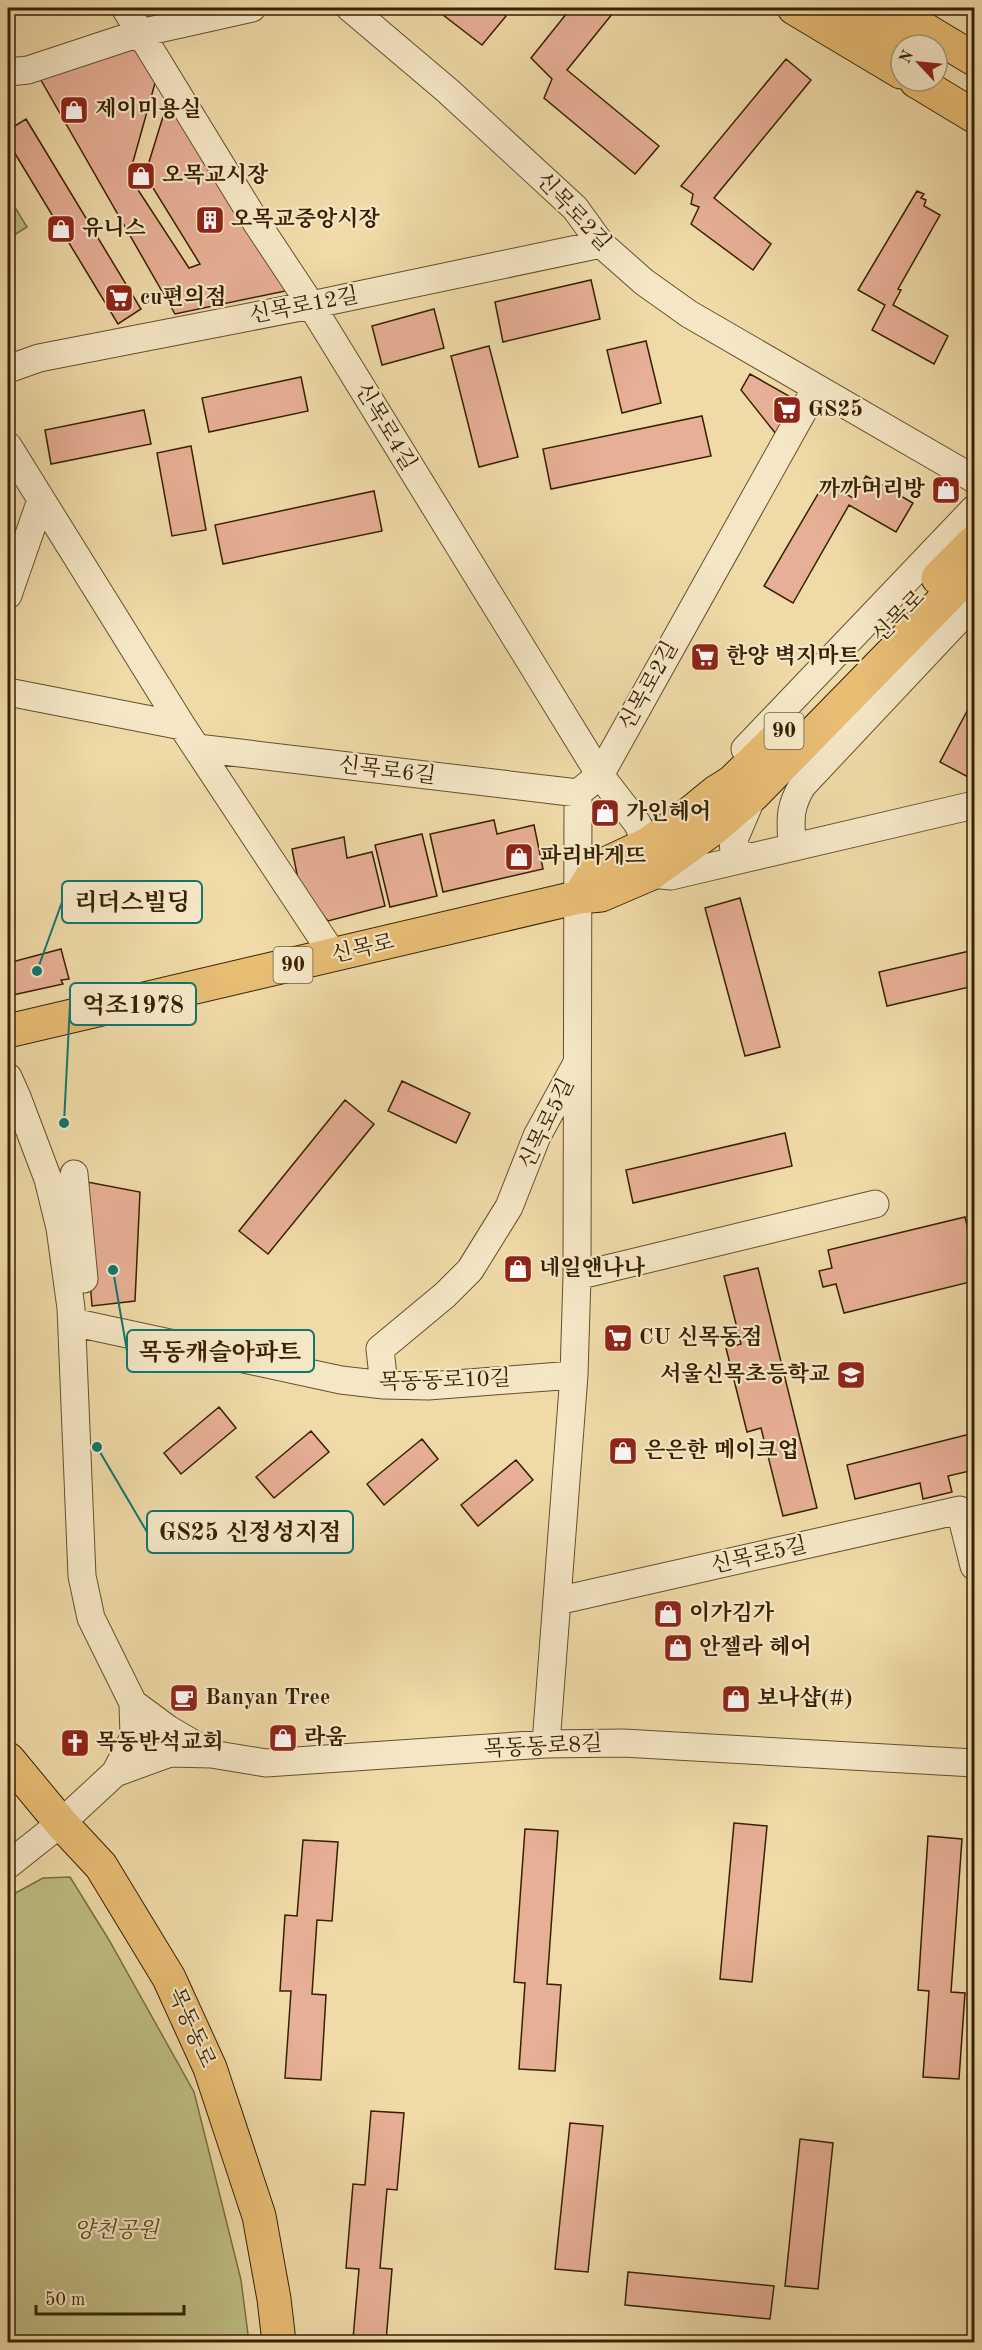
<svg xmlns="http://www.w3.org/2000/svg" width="982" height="2350" font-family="'Old Standard TT','Noto Serif KR',serif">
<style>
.green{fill:#bebe84;stroke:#7a7043;stroke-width:1.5}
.building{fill:#e7af95;stroke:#372102;stroke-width:1.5}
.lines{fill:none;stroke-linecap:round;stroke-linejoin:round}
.minor-casing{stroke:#654f2c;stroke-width:29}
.major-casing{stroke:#372102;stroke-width:35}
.minor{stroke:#f5e7c6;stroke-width:27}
.major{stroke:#e8bd74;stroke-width:33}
.labels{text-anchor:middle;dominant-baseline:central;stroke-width:4.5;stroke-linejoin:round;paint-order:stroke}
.shield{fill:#f5e7c6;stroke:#705c3d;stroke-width:1.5}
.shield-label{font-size:21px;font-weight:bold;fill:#372102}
.poi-label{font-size:22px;font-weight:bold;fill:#372102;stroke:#f5e7c6;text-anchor:start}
.street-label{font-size:22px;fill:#372102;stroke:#f5e7c6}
.park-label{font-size:22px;font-style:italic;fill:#594822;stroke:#f5e7c6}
.leader{fill:none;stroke:#0f766e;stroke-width:2}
.callout-dot{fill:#0f766e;stroke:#f5e7c6;stroke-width:2}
.callout{fill:#f5e7c6;stroke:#0f766e;stroke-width:2}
.callout-label{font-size:24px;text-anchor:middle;font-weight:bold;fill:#372102}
</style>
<rect width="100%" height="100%" fill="#efdaa8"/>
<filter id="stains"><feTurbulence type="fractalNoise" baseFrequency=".00333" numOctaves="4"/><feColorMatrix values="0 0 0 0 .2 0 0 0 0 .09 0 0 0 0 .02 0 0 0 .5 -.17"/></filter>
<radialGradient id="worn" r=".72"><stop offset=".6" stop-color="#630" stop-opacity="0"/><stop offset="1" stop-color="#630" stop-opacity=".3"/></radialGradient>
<path class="green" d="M8,196L27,227L11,237L8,232Z
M70,1877L109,1940L194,2092L241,2280L249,2342H8V1897L43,1878Z"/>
<path class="building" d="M434,8H496L506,16L482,45Z
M571,8H617L567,70L659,146L635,174L544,98L552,79L531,58Z
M135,41L157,76L129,176L189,268L200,264L145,175L170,94L290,290L175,314L38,75Z
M786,59L811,80L714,198L771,244L753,270L691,224L699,207L691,204L693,194L681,186Z
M26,119L141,309L118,324L8,142V130Z
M917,191L924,194L921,198L926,200L924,206L940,215L898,289L901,290L893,305L948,336L934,364L872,330L885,305L858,290Z
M591,280L600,319L503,342L495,302Z
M434,309L444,348L382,365L372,326Z
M646,341L661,403L622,413L607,350Z
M489,346L518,457L479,467L451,356Z
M750,374L796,400L780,439L741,390Z
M301,377L308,411L209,432L202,398Z
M144,410L151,444L51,464L45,430Z
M702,416L711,456L551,489L543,449Z
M191,446L206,530L172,536L157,453Z
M866,476L913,503L896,532L849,505L793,603L764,586L825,482L853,498Z
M374,491L382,531L223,564L215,525Z
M974,698V764L968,777L940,762Z
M494,820L497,834L534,825L543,869L443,892L430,834Z
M422,834L437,896L390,907L375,845Z
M344,837L347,858L372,852L385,906L328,921L300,889L292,849Z
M740,898L780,1047L745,1056L705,908Z
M61,949L69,979L61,980L63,984L8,996V963Z
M974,950V986L887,1006L879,972Z
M402,1081L470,1113L456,1143L388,1111Z
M345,1100L374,1124L268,1254L239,1231Z
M785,1133L792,1166L633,1203L626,1170Z
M82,1181L140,1192L135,1301L92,1306Z
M965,1217L974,1254V1281L844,1313L836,1284L823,1287L819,1271L832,1268L828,1250Z
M758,1268L817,1508L783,1516L761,1428L747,1432L726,1348L741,1344L724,1276Z
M219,1407L236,1428L181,1474L164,1453Z
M311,1431L329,1452L274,1498L256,1477Z
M974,1433V1470L948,1476L952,1492L923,1499L920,1483L855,1499L847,1465Z
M422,1439L438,1459L384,1505L367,1484Z
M516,1460L533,1480L478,1526L461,1505Z
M734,1823L767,1826L752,1982L720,1979Z
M525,1829L558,1831L547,1984L561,1985L555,2071L519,2069L525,1983L514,1982Z
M928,1836L962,1839L951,1992L965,1993L959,2079L923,2077L929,1991L918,1990Z
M303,1840L338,1842L332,1921L317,1920L312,1994L326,1995L321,2080L285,2078L291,1991H280L285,1915L297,1916Z
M371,2111L404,2113L397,2190L387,2189L380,2268L392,2269L386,2341L353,2339L359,2269L346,2268L353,2184L365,2185Z
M570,2123L603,2126L588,2272L555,2269Z
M800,2139L833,2143L818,2289L785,2286Z
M628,2272L774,2286L770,2319L625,2305Z"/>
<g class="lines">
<g class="minor-casing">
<path id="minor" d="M125,8L254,219L311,305L600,775L637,823L648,844
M350,8L448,91L575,208L601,244L644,282L689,314L974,479
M8,72L28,70L140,33L252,8
M8,369L39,358L311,305L601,244
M8,446L182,726L334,956
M8,595L41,500
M8,692L182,726
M197,748L578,793
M745,749L974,509
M792,847C791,821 788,810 802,786L974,603
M750,857L734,852L733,842L753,795
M650,874L671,876L974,805
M8,1077L17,1097L48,1179L60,1228L71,1308L82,1576L91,1618L133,1703L134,1737L115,1773L61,1823L8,1865
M74,1174L84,1279
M577,1276L875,1204
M72,1322L341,1380L384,1385L428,1386L574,1375
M384,1385L380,1349L445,1295L470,1270L509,1207L537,1136L577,1063
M557,1601L960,1510L974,1566
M133,1703L168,1729L209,1753
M546,1744L574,1375L577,1276L578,793L600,775L816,388
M115,1773L170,1753L211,1754L266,1763L546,1744L623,1743L974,1763"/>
</g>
<g class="major-casing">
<path id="major" d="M794,8L901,72
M853,8L906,39
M889,8L974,59
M916,81L974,116
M938,578L974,542
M579,897L597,868L648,844L683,819L716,792L732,782L780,735
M8,1031L579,897L601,895L650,874L714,828L753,795L974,569
M8,1759L61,1823L101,1866L169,1978L210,2068L259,2216L274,2299L279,2342"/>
</g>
<use href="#minor" class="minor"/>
<use href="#major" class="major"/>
</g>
<defs>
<g id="shop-square" transform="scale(1.5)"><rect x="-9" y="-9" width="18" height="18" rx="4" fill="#8f2418" stroke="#f5e7c6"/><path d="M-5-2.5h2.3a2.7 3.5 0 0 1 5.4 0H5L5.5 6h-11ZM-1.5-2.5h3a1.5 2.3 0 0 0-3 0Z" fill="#fff"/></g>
<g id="building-square" transform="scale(1.5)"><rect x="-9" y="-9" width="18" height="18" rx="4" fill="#8f2418" stroke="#f5e7c6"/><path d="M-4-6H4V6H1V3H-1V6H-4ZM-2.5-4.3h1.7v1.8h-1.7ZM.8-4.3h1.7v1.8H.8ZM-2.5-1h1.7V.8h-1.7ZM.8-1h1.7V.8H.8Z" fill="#fff"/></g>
<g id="supermarket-square" transform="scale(1.5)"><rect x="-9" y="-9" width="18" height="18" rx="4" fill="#8f2418" stroke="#f5e7c6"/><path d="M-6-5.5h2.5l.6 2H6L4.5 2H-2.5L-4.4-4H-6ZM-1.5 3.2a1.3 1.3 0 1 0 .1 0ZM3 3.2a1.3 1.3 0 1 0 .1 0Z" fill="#fff"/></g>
<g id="school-square" transform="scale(1.5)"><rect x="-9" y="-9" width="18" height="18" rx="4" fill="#8f2418" stroke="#f5e7c6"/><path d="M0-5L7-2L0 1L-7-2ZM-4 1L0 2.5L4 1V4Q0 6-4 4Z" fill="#fff"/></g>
<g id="cafe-square" transform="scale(1.5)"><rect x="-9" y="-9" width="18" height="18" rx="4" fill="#8f2418" stroke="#f5e7c6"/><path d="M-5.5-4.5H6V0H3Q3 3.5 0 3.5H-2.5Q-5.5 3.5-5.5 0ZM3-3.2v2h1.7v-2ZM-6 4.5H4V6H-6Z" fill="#fff"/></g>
<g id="church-square" transform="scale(1.5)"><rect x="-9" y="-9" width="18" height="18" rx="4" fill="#8f2418" stroke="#f5e7c6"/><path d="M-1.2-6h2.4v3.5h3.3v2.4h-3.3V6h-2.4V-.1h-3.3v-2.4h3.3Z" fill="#fff"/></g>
</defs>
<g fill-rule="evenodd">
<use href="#shop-square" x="74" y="110"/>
<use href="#shop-square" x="141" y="176"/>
<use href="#building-square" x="210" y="220"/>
<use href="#shop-square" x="61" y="229"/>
<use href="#supermarket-square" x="119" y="298"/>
<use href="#supermarket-square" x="787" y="410"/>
<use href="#shop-square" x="946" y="490"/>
<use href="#supermarket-square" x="705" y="657"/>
<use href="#shop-square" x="605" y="813"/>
<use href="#shop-square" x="519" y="857"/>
<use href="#shop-square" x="518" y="1269"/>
<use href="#supermarket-square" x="618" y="1338"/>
<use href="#school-square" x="851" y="1375"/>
<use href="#shop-square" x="623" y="1451"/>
<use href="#shop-square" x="668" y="1614"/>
<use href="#shop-square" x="678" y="1648"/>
<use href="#cafe-square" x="184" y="1698"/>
<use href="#shop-square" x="736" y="1699"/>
<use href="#shop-square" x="283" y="1738"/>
<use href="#church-square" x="75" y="1743"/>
</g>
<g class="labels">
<g class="shield">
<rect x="764.5" y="713" width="39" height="36" rx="4.5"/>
<rect x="273.5" y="947" width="39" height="36" rx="4.5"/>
</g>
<g class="shield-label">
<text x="784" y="731">90</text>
<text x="293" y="965">90</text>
</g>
<g class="poi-label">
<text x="95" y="110">제이미용실</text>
<text x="162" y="176">오목교시장</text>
<text x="231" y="220">오목교중앙시장</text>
<text x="82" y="229">유니스</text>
<text x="140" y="298">cu편의점</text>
<text x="808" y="410">GS25</text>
<text x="925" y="490" text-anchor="end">까까머리방</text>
<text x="726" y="657">한양 벽지마트</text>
<text x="626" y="813">가인헤어</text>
<text x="540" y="857">파리바게뜨</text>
<text x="539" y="1269">네일앤나나</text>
<text x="639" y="1338">CU 신목동점</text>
<text x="830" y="1375" text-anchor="end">서울신목초등학교</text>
<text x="644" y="1451">은은한 메이크업</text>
<text x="689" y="1614">이가김가</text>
<text x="699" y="1648">안젤라 헤어</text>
<text x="205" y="1698">Banyan Tree</text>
<text x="757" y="1699">보나샵(#)</text>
<text x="304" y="1738">라움</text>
<text x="96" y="1743">목동반석교회</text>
</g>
<g class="street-label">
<text transform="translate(573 212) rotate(47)">신목로2길</text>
<text transform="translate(304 306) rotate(-11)">신목로12길</text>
<text transform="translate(385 427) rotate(59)">신목로4길</text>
<text transform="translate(899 617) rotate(-45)">신목로</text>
<text transform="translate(649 686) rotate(-61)">신목로2길</text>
<text transform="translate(387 771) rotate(7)">신목로6길</text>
<text transform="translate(363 949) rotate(-13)">신목로</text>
<text transform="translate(547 1124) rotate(-64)">신목로5길</text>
<text transform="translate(445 1381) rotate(-2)">목동동로10길</text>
<text transform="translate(759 1556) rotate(-13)">신목로5길</text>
<text transform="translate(543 1747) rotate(-3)">목동동로8길</text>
<text transform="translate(191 2028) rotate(66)">목동동로</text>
</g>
<g class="park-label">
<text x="116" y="2231">양천공원</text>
</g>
</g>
<path class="leader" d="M37 971L62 902M64 1123L70 1004M113 1270L127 1351M97 1447L147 1532"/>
<g class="callout-dot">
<circle cx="37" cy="971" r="6"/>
<circle cx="64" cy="1123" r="6"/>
<circle cx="113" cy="1270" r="6"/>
<circle cx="97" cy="1447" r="6"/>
</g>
<g class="callout">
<rect x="62" y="881" width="140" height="42" rx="6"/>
<rect x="70" y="983" width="126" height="42" rx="6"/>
<rect x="127" y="1330" width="187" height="42" rx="6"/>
<rect x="147" y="1511" width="206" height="42" rx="6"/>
</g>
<g class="callout-label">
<text x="132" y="910">리더스빌딩</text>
<text x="133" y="1013">억조1978</text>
<text x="220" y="1360">목동캐슬아파트</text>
<text x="250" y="1540">GS25 신정성지점</text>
</g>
<rect width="982" height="2350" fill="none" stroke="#efdaa8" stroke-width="30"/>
<rect x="9" y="9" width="964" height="2332" fill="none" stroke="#372102" stroke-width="3"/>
<rect x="15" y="15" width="952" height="2320" fill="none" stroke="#372102" stroke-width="1.5"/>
<g transform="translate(919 63) rotate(296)"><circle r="28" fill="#f5e7c6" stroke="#a99878" stroke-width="1.5"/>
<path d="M0-4.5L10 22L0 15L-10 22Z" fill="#8f2418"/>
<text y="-9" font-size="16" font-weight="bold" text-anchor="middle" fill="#372102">N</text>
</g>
<path d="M36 2305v9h148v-9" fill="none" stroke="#372102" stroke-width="3"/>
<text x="45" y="2305" font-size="18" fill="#372102" stroke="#f5e7c6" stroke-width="4.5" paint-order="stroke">50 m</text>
<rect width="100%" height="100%" filter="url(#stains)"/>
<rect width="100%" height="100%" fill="url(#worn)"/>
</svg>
